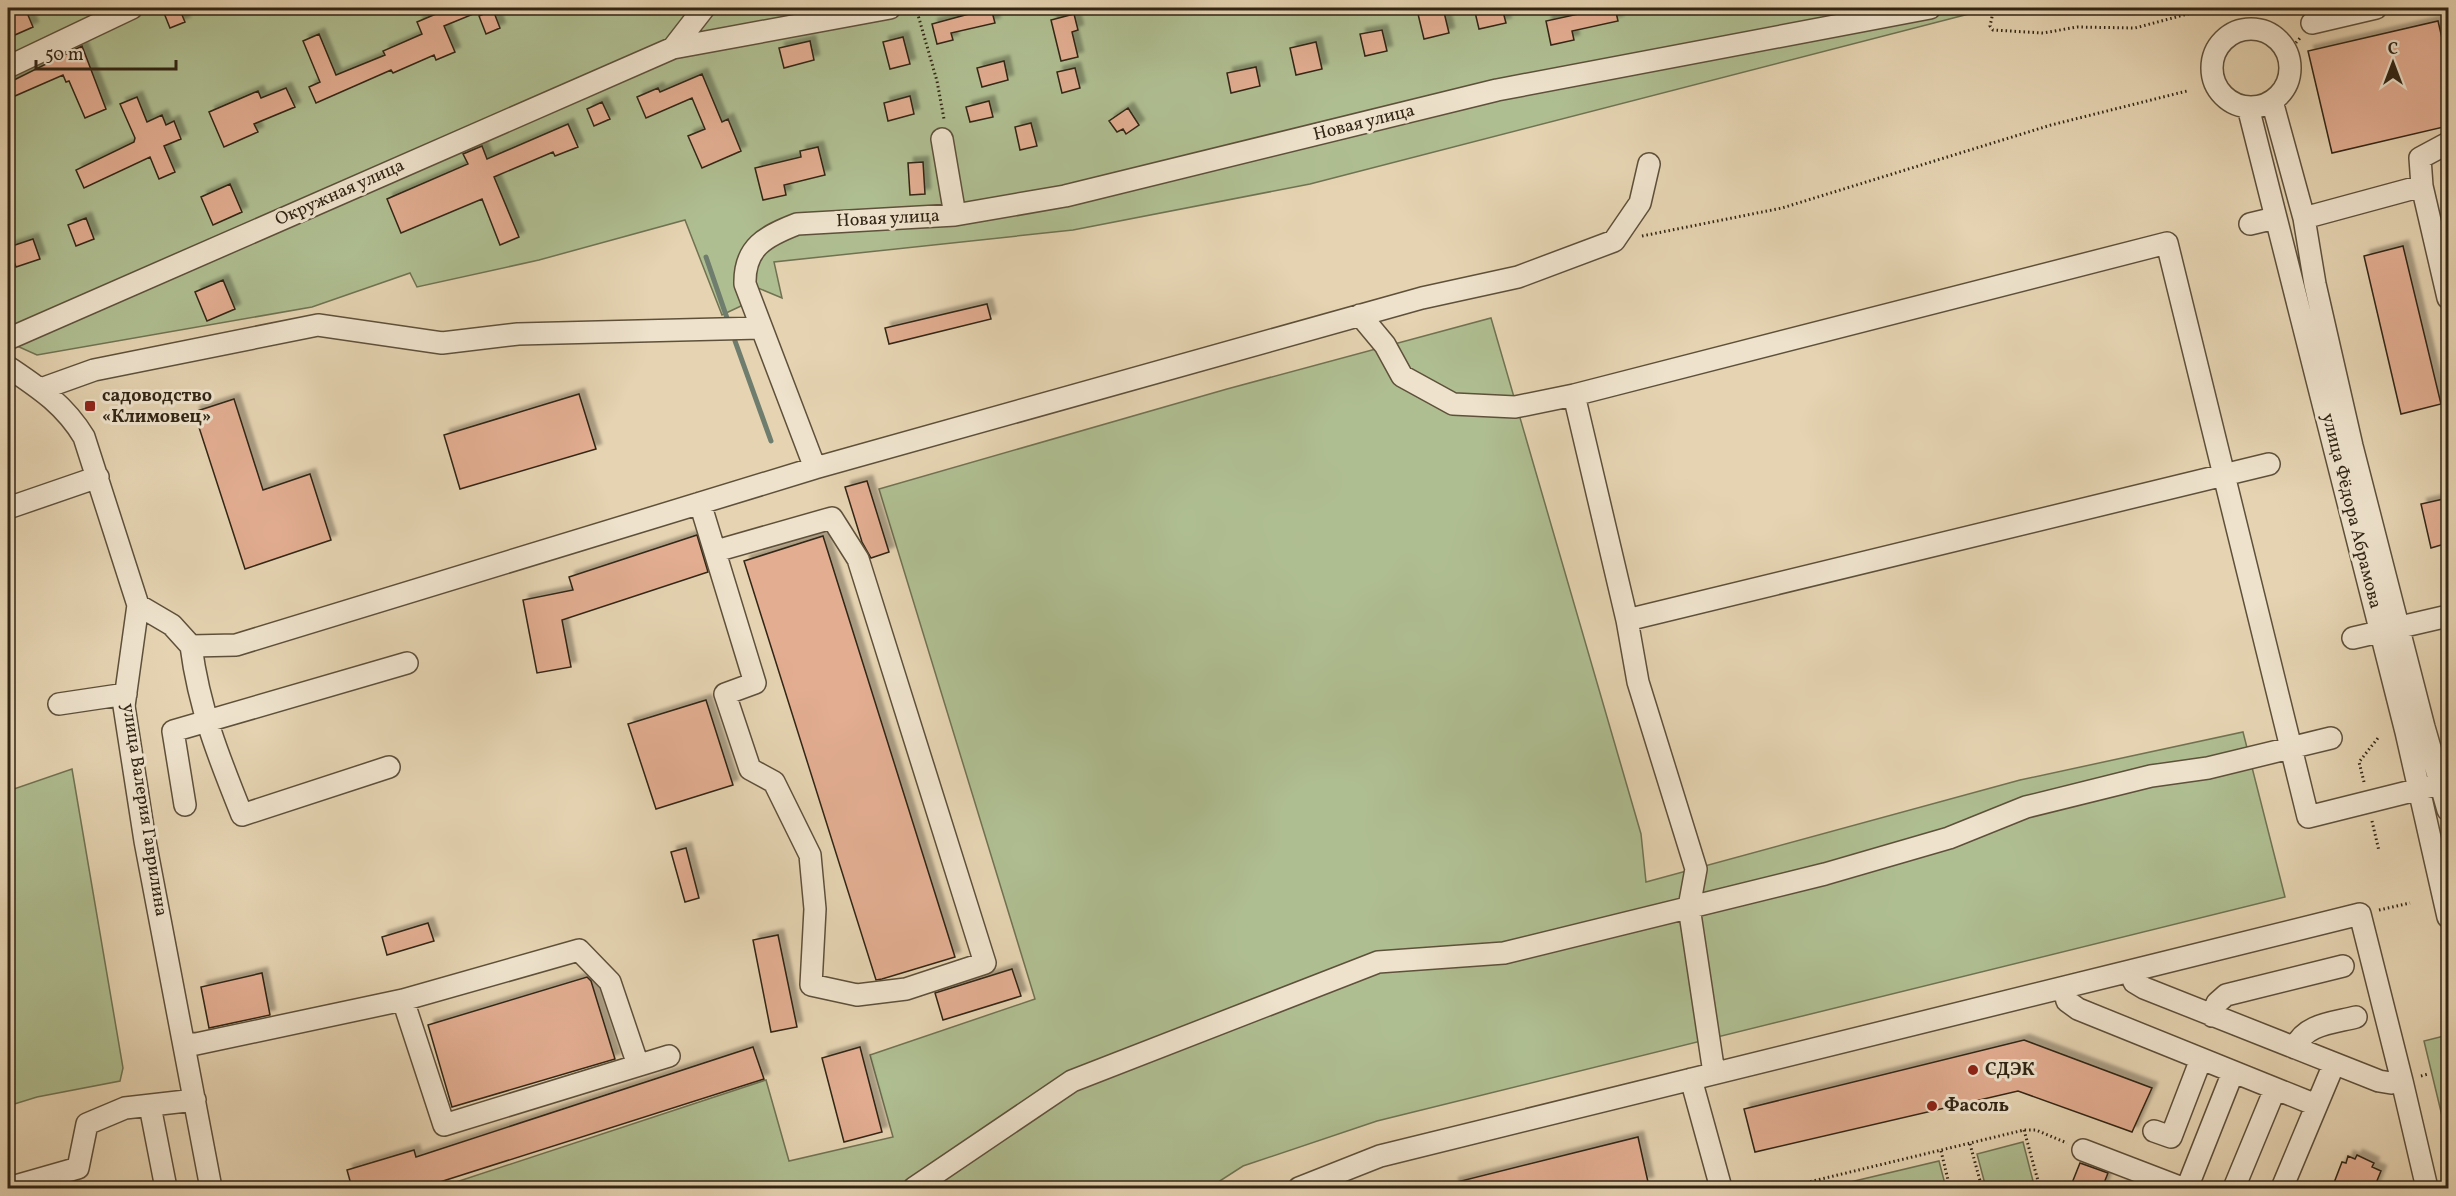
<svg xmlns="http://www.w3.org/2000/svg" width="2456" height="1196" font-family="Vollkorn,serif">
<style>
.green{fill:#afbe91;stroke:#707252;stroke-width:1.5}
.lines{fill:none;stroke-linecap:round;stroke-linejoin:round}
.stream{stroke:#6e7d6e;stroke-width:5}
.building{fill:#e2ad91;stroke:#312514;stroke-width:1.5;filter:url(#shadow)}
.minor-casing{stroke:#5e503b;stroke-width:24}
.path{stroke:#312514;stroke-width:3;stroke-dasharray:1.5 3;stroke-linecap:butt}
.minor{stroke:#eee2cc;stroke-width:21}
.poi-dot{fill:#8f2418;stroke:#eee2cc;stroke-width:2}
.labels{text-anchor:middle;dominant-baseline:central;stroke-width:6;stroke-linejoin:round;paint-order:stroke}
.street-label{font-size:18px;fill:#312514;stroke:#eee2cc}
.poi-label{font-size:18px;font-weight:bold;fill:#312514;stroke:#eee2cc;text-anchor:start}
</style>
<defs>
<filter id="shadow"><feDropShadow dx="5.5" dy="-5.5" stdDeviation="1.5" flood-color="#0004"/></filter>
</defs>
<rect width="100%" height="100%" fill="#e5d3b1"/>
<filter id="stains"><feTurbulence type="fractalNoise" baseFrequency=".00333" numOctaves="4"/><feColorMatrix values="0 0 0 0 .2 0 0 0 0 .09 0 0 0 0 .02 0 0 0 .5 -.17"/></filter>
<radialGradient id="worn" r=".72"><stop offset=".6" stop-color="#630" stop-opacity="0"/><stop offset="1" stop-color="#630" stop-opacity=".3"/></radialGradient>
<path class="green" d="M8,8H1992L1310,184L1073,230L774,262L782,298L739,280L741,306L722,315L685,220L539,260L417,287L410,273L312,307L37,355L8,342Z
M1491,318L1641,834L1646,882L2020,780L2243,732L2285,897L1377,1121L1243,1166L1209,1188H438L766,1080L789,1161L893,1137L870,1055L1035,999L879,489L1227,389Z
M72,769L123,1068L120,1081L37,1097L8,1106V791Z
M2448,1035V1141L2424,1041Z
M2023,1142L2033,1181L2005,1188H1986L1977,1154Z
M1939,1161L1946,1188H1825Z"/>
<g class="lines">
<path class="stream" d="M706,257L727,318
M735,341L771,441"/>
</g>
<path class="building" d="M8,8H25L33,27L8,38Z
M162,8H179L185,22L170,28Z
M450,8H473L476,13L444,26L455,52L436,60L434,55L393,73L391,70L316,103L309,87L320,82L303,41L319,34L336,75L385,55L383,51L422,34L417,22Z
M991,8L995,23L951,33L953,40L937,44L932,24Z
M1443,8L1449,33L1424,39L1418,14Z
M1474,8H1502L1506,23L1479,29Z
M1587,8H1615L1618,21L1572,31L1574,40L1551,45L1546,21L1588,12Z
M493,10L500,28L486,34L479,16Z
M1074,14L1078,30L1072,32L1078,57L1061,61L1051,20Z
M2438,21L2448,64V126L2332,153L2308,51Z
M1382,30L1387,51L1365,56L1360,34Z
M903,37L910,64L890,69L883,42Z
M810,41L814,60L784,68L779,48Z
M1316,42L1322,69L1296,75L1290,48Z
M82,46L106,109L85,118L69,81L66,82L63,75L8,99V83Z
M1004,61L1008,80L982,87L977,68Z
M1256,67L1260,86L1231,93L1227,73Z
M1075,68L1080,88L1062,93L1057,72Z
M702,74L722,122L728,119L741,151L702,168L688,136L705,129L692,98L646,118L637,97L658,88L660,92Z
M286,88L295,107L254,124L258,132L224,147L209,112L258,91L261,98Z
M910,96L914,114L888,121L884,103Z
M137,97L147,122L162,115L166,125L174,121L181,139L164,146L175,172L159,179L150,157L84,188L76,170L134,142L135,138L120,104Z
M989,101L993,117L970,122L966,107Z
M602,102L610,119L594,126L587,109Z
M1128,108L1139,125L1126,134L1123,129L1117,132L1109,121Z
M1031,123L1037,146L1020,150L1015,127Z
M568,124L578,147L555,156L553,152L494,177L519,237L500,245L482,199L401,233L387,199L468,164L463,154L482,146L487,159Z
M818,147L825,175L784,185L786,195L763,200L755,168L801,157L800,151Z
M923,162L925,194L910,195L908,163Z
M230,184L242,212L213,225L201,197Z
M86,218L94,239L76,246L68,225Z
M33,239L40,259L16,267L9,247Z
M2403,246L2441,404L2401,414L2364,256Z
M223,280L235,309L207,321L195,292Z
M987,304L991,319L889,344L885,328Z
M579,394L596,449L460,489L444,435Z
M234,399L263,490L310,474L331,540L245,569L194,412Z
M867,481L889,552L871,558L862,542L845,487Z
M2448,498V543L2431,548L2421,504Z
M697,535L708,572L562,620L571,667L537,673L523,600L573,590L569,577Z
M823,536L955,957L882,979L876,980L744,561Z
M706,700L733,785L656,809L628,724Z
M686,848L699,898L685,902L671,852Z
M428,923L434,941L387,955L382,937Z
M778,935L797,1027L771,1032L753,940Z
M1012,969L1021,996L943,1020L935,993Z
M262,973L270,1015L209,1028L201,987Z
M587,977L591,981L615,1059L452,1107L428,1025Z
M2024,1040L2152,1088L2132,1132L2018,1091L1755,1152L1744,1109Z
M753,1047L764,1079L421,1188H352L347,1170L414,1150L416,1157Z
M860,1047L882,1132L844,1142L822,1058Z
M1638,1137L1648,1182L1622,1188H1454L1453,1183Z
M2357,1155L2374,1163L2372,1167L2381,1171L2374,1188H2332L2342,1162L2346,1163L2348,1156L2355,1159Z
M2080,1163L2108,1173L2102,1188H2070Z"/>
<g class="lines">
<g class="minor-casing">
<path id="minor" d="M2312,23L2376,8
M2212 68a39 39 0 1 1 78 0a39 39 0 1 1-78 0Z
M673,48L704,8
M8,67L132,8
M2272,101L2304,218L2315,284L2352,446L2424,727L2448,810
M2248,107L2406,732L2448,917
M942,139L955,215
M2448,143L2420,158L2422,186L2448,298
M2304,218L2422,186
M2250,224L2275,218
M1360,315L1385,345L1402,376L1453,404L1515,407L1574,395L2167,243L2308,817L2448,782
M8,339L673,48L890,8
M8,367C39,388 64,404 84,437L138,605L124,706L145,841L211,1188
M41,389L94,370L318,325L442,343L518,334L760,328
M1574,395L1627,620L1638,682L1696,869L1689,907L1714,1073
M815,468L745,284C744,247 766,236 797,224L955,215L1065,196L1497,90L1930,8
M700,503L755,683L725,694L750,769L774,782L810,855L815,909L811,985L857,995L906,989L985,963L858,559L832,518L716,551
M8,508L98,477
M138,605L172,625L191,646L236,645L815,468L1422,298L1518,277L1614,241L1640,203L1649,164
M1627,620L2269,464
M2353,638L2448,616
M191,646C199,708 219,758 242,815L389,767
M59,704L126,694
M185,805L173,731L407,663
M2130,971L2360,914L2402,1081
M2064,989L2067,1001L2078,1009L2316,1105
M403,1000L579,950L610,982L638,1065
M2212,1016L2217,1003L2226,995L2343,966
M185,1043L196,1044L403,1000L444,1125L669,1056
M2295,1048C2304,1024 2333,1023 2356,1017
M1691,1079L1721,1188
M150,1106L166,1188
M2154,1131L2171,1137L2201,1059
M2083,1150L2182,1188
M8,1188L78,1168L87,1124L125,1108L195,1100
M914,1188L1072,1081L1378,962L1504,953L1825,874L1949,838L2026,807L2151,776L2208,768L2331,738
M1299,1188L1380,1156L2130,971L2134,982L2144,988L2379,1081L2391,1083L2402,1081L2427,1188
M2187,1188L2233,1072
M2234,1188L2275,1089
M2282,1188L2334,1064"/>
</g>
<path class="path" d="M916,8L937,81L944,119
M1994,8L1990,26L1993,30L2043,33L2077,27L2135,28L2210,8
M2287,53L2300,38
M1642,236L1782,208L2051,125L2187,91
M2364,782L2359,762L2378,738
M2372,821L2379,851
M2379,910L2410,903
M2421,1076L2428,1074
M2024,1130L2040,1188
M1970,1144L1982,1188
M1941,1151L1950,1188
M1784,1188L2024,1130H2036L2067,1143"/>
<use href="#minor" class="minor"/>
</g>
<g class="poi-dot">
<rect x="84" y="400" width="12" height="12" rx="3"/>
<circle cx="1973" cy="1070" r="6"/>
<circle cx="1932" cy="1106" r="6"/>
</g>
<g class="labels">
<g class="street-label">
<text transform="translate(1364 123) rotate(-14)">Новая улица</text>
<text transform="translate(340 193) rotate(-24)">Окружная улица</text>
<text transform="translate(888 219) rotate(-3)">Новая улица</text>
<text transform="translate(2351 511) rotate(76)">улица Фёдора Абрамова</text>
<text transform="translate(144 810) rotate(81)">улица Валерия Гаврилина</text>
</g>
<g class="poi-label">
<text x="102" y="396">садоводство<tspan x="102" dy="21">«Климовец»</tspan></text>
<text x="1985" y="1070">СДЭК</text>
<text x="1944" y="1106">Фасоль</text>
</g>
</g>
<rect width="2456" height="1196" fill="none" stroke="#e5d3b1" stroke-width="30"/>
<rect x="9" y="9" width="2438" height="1178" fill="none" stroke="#312514" stroke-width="3"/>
<rect x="15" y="15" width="2426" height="1166" fill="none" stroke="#312514" stroke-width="1.5"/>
<g transform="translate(2393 63)" stroke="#eee2cc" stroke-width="4.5" paint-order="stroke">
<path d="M0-4.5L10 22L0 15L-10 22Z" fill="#312514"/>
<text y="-9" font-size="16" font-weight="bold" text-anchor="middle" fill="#312514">С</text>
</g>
<path d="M36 60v9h140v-9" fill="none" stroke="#312514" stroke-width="3"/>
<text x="45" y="60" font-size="18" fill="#312514" stroke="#eee2cc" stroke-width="4.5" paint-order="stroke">50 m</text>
<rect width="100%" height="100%" filter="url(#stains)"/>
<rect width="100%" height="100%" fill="url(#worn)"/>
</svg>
